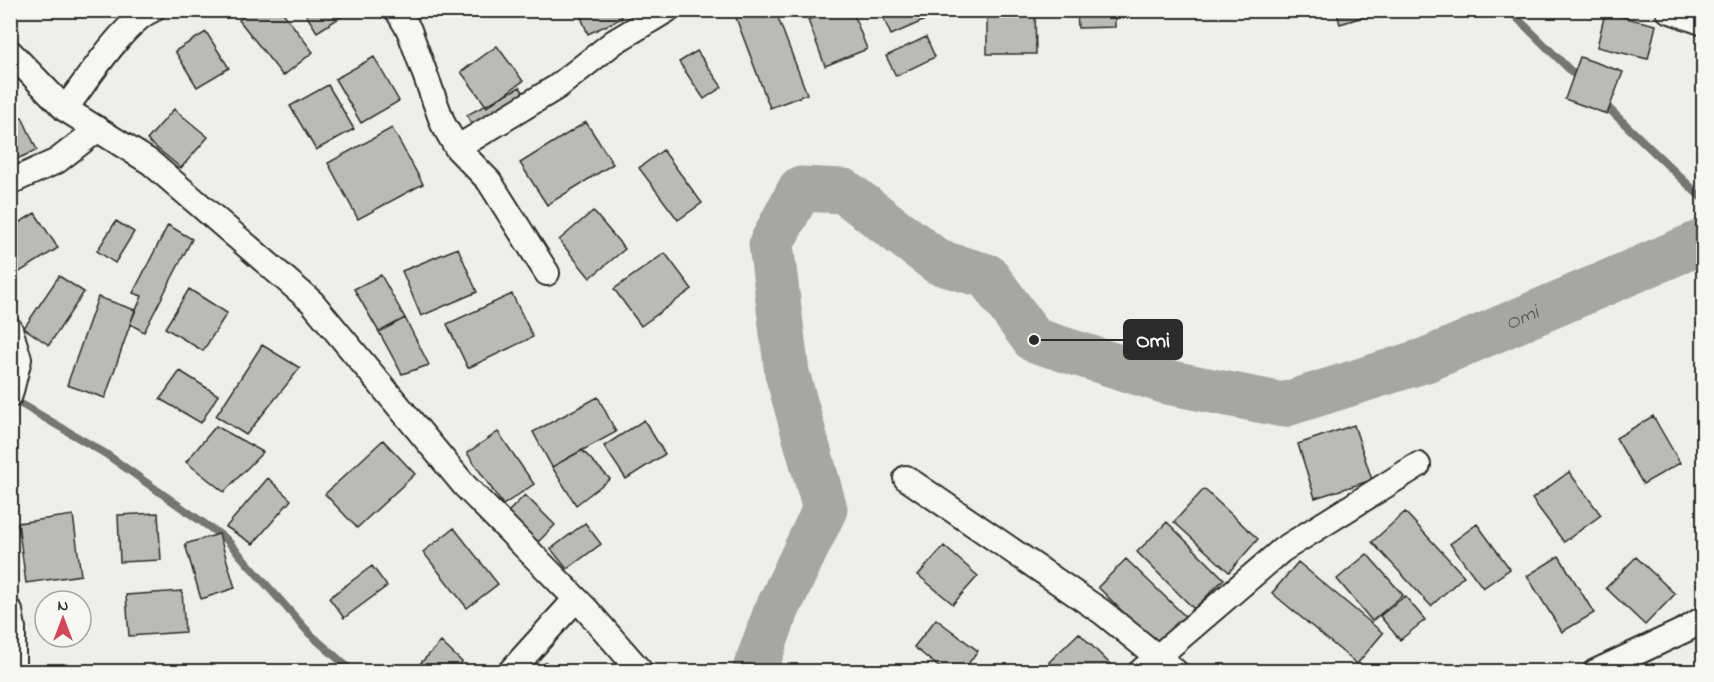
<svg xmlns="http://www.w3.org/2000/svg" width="1714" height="682" font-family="'Indie Flower',sans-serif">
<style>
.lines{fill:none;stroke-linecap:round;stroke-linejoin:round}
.stream{stroke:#757573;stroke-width:8}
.river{stroke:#a6a6a3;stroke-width:45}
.building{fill:#babab7;stroke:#2b2b2b;stroke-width:1.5}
.minor-casing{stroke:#2b2b2b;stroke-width:28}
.minor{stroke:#f6f6f2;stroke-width:24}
.labels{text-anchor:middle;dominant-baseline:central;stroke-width:4.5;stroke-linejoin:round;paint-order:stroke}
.water-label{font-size:21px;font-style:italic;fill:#565655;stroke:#f6f6f2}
.leader{fill:none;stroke:#2b2b2b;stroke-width:2}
.callout-dot{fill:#2b2b2b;stroke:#f6f6f2;stroke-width:2}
.callout{fill:#2b2b2b;stroke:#2b2b2b;stroke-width:2}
.callout-label{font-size:21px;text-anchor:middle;font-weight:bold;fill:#fff}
</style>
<rect width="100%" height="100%" fill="#eeeeea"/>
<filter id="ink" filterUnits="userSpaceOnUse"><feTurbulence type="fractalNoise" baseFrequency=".0167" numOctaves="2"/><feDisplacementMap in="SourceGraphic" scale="12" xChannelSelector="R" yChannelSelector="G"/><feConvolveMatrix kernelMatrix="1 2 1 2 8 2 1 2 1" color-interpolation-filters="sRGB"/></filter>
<g filter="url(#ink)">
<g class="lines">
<path class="stream" d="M1509,10L1581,81
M1602,102L1704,200
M10,401L23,405L106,454L226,539L310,634L353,672"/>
<path class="river" id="s1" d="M754,672L775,614L825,509L787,373L771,244L800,189L844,191L938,262L987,276L1034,340L1167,382L1283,405L1426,360L1704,241"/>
</g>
<path class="building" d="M251,10H281L313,52L283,76L239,20Z
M303,10H352L317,32Z
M491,10H507L496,17Z
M578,10H619L622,18L588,34Z
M733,10H775L807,94L770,108Z
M832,10H852L867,49L825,66L808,20Z
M880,10H921L925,20L891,35Z
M1077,10H1115V27L1078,28Z
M1133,10H1167L1134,16Z
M1336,10H1386L1340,24Z
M1035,12L1036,54H987V13Z
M1605,13L1656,25L1648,59L1597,47Z
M206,32L229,68L197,87L175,51Z
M926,37L935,57L896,76L886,56Z
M497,46L523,81L487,107L461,72Z
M697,51L722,87L704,99L679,62Z
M374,57L399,101L361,123L335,79Z
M1580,57L1623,72L1607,114L1565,99Z
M328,85L354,129L316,150L290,106Z
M520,87L531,106L477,134L467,115Z
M174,109L208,137L181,168L147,140Z
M22,117L37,150L10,162V122Z
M586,122L613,164L547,205L520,163Z
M392,128L423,184L358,219L328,163Z
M663,150L702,203L678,220L639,168Z
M593,211L625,249L590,278L559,240Z
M35,213L58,248L10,278V228Z
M116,221L134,232L115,263L97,251Z
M168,225L192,239L144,332L130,324L142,296L133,293Z
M458,248L477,292L421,316L402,271Z
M665,253L692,289L641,326L614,289Z
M381,275L405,318L379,332L354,289Z
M59,276L84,292L49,345L24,328Z
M189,289L227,313L203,351L165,328Z
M512,294L533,337L468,368L447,324Z
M98,297L135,310L105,398L67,385Z
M405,318L429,365L402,374L379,332Z
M262,345L300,368L246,435L216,416Z
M180,371L218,395L201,423L160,399Z
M598,397L616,432L552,467L533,432Z
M1653,416L1680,463L1643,484L1616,438Z
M644,420L665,454L626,479L604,446Z
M1354,425L1372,480L1315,498L1298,444Z
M216,426L263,452L224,492L186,462Z
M498,432L534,484L503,505L467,453Z
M383,440L415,474L357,528L325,494Z
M582,450L610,479L576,505L552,467Z
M1569,472L1601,515L1564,542L1532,499Z
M268,478L291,500L253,544L226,527Z
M1204,489L1258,539L1229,572L1174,522Z
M525,495L555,525L536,544L506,514Z
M1405,512L1464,576L1431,606L1372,542Z
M158,513L161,560L120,562L118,515Z
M73,515L81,575L26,583L18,523Z
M1167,522L1224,579L1194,609L1137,552Z
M585,523L601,544L567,569L551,549Z
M1477,524L1510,569L1483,588L1450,544Z
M454,528L498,584L467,608L423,552Z
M219,534L235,588L201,599L185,544Z
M944,546L978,576L953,604L918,575Z
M1367,554L1403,595L1372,621L1337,579Z
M1559,556L1594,613L1562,632L1527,576Z
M1636,557L1675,594L1645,625L1606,588Z
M1126,559L1188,619L1159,648L1098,587Z
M1298,562L1383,633L1357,664L1272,593Z
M372,566L387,586L344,618L329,598Z
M182,591L185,632L129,636L126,595Z
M1405,596L1425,620L1400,640L1380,616Z
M936,619L978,651L962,672H945L914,647Z
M1079,633L1112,666L1106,672H1059L1049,662Z
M441,642L462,662L453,672H412Z
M546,662L554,672H535Z"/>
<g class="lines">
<g class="minor-casing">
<path id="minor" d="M397,10L409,30L443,124L457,148L489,181L547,273
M1668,10L1704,23
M10,52L65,109L150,162L312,302L465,486L586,609L641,672
M65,109C85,83 124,22 152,10
M457,148L557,87L614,42L667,10
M10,182L57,161L98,129
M10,329L19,359L10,395
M906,478L1102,612L1176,672
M10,611L13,628V672
M510,672L576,599
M1140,672L1282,550L1418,465
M1595,672L1687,629L1704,618"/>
</g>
<use href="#minor" class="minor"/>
</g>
</g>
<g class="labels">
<g class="water-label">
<text stroke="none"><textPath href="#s1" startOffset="1316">Omi</textPath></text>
</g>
</g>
<path class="leader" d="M1034 340L1124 340"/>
<circle class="callout-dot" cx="1034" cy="340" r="6"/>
<rect class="callout" x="1124" y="320" width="58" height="39" rx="6"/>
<g class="callout-label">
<text x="1153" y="347">Omi</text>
</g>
<rect width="1714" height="682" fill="none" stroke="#f6f6f2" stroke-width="36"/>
<rect x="18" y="18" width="1678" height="646" fill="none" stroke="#2b2b2b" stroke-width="2" filter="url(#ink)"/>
<g transform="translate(63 619)"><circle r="28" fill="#f6f6f2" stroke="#a5a5a2" stroke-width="1.5"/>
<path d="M0-4.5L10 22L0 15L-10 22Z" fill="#d1495b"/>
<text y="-9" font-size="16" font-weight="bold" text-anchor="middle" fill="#2b2b2b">N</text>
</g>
</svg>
